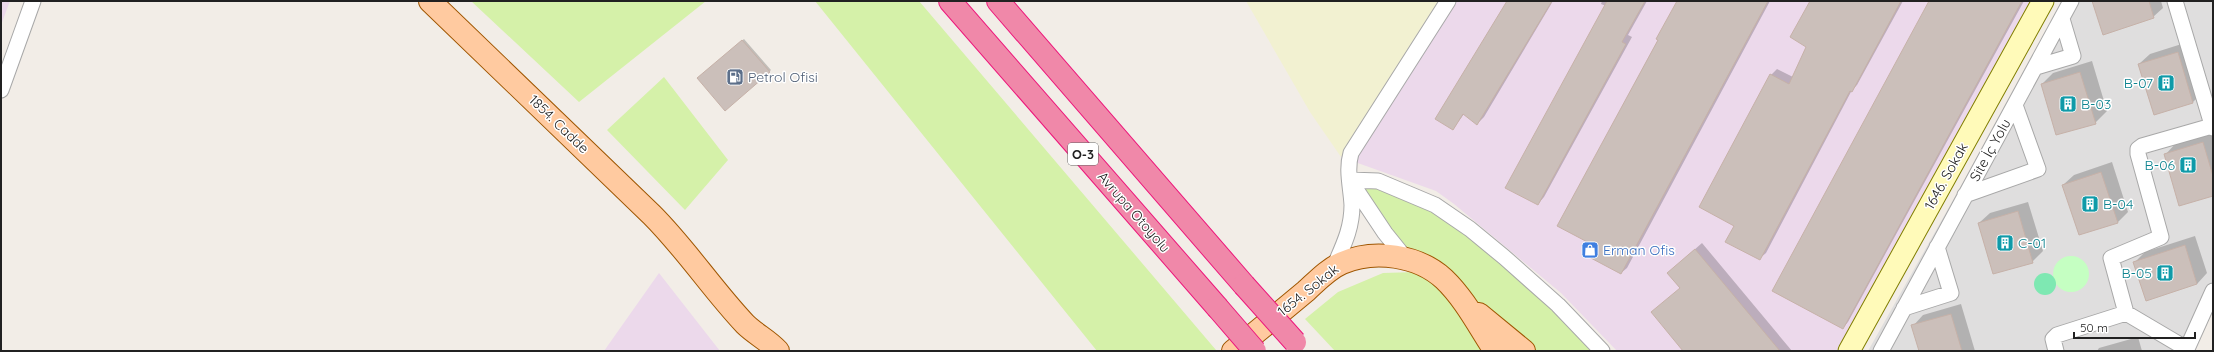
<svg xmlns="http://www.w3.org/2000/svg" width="2214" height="352" font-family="Quicksand,sans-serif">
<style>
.residential{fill:#dfdede}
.industrial{fill:#ecd9eb}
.farmland{fill:#f2f1d1}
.grass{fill:#d5f1a9}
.park{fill:#c5ffc2}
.pitch{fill:#7ee8b2}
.shadow{fill:#0003}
.building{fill:#cbbfba;stroke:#c6b1a8}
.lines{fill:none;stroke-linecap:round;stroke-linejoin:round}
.street-casing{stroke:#a8a8a8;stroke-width:17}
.secondary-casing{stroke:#817e00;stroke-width:23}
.primary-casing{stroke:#9f5600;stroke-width:24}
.highway-casing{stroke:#ed177c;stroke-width:24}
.street{stroke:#fff;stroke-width:15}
.secondary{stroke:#fffab9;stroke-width:21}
.primary{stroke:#ffcaa0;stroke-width:22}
.highway{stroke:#f088a9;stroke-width:22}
.highway-bridge-casing{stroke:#ed177c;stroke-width:24;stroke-linecap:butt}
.highway-bridge{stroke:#f088a9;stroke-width:22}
.labels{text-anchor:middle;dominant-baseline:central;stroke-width:3;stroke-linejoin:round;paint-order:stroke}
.shield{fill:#fff;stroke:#646464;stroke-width:1}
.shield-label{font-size:13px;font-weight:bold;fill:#212121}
.service-label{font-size:14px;fill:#4e5e75;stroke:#fff;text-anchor:start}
.culture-label{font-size:14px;fill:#0d838f;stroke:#fff;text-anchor:end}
.street-label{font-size:14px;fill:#212121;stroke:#fff}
.shop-label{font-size:14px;fill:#366cbe;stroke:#fff;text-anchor:start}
</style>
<rect width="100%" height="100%" fill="#f2ede7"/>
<path class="residential" d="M2065,1H2213V301L2191,351H1868Z"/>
<path class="industrial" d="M1,1H10L1,25Z
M1442,1H2042L1848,351H1617L1561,293L1454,204L1436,191L1341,157Z
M659,273L720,351H604Z"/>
<path class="farmland" d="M1246,1H1442L1341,157L1310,112Z"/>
<path class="grass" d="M471,1H706L579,102Z
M815,1H919L1216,350L1097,351Z
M664,77L728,160L685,210L607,130Z
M1350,180L1435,205L1602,351H1524L1414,262Z
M1416,272L1435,282L1486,351H1335L1305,319L1338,292L1383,273Z"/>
<path class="park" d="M2053 274a18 18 0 1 1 36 0a18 18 0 1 1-36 0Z"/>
<path class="pitch" d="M2034 284a11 11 0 1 1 22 0a11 11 0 1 1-22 0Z"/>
<path class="shadow" d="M1508,1H1553L1484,117L1477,124L1464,114L1453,129Z
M1602,1H1647L1628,35L1632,37L1544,197L1538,204L1606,6L1601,4Z
M1679,1H1770L1627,268L1621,273L1597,245L1558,226Z
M1811,1H1903L1857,85L1852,90L1766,253L1759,259L1736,225L1771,75L1777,69L1793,77L1807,47Z
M1930,1H2024L1848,322L1843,328Z
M2093,1H2161L2163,8L2153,17Z
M744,39L771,70L769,72L700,76Z
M2188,42L2203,92L2193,102L2139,64L2150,54Z
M2092,61L2107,111L2095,123L2042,84L2053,73Z
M2213,132V195L2165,155L2176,143Z
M2112,162L2128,212L2118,222L2063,185L2074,175Z
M2028,202L2043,251L2032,262L1979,223L1990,213Z
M2195,236L2207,273L2197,284L2135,262L2145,252Z
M1702,243L1792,351H1684L1680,288L1668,273Z
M1961,304L1975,351H1920L1913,326L1923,315Z
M2138,337L2142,351H2097L2099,348Z"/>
<path class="building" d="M1507,1H1552L1477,125L1463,114L1453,130L1435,119Z
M1607,1H1645L1622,42L1626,44L1538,205L1505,188Z
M1677,1H1768L1621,274L1589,257L1595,246L1557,226L1658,40L1656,39Z
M1810,1H1901L1852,92L1850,91L1760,260L1725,242L1734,226L1699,207L1770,74L1789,84L1806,47L1790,37Z
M1929,1H2022L1843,329L1772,291Z
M2092,1H2149L2154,18L2103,35Z
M742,40L770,72L725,111L697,78Z
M2178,52L2193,103L2154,115L2138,64Z
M2080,72L2096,124L2056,135L2041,84Z
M2203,142L2213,176V196L2179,206L2164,154Z
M2101,172L2118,223L2079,235L2062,185Z
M2018,211L2033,263L1993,274L1978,223Z
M2185,245L2197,284L2146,301L2133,262Z
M1695,249L1780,351H1683L1651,312L1680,288L1667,273Z
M1951,314L1962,351H1919L1911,325Z"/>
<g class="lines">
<g class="street-casing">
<path id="street" d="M2175,1L2213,128
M2036,67L2073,56L2062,19
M1,90L33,1
M1350,180L1378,181L1435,205L1470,229L1504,257L1558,305L1602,351
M1351,182L1385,233L1406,259
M1965,195L2038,169L2015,105
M1334,267C1343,246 1352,229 1352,205C1351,187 1346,170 1351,153L1448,1
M1904,308L1951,293L1937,247
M2126,313L2187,349
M1881,351L2071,1
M2056,351L2053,339L2057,335L2126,313L2111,258L2161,237L2138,154V149L2142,146L2212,126
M2186,351L2213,291"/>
</g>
<g class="secondary-casing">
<path id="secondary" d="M1849,351L2043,1"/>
</g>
<g class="primary-casing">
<path id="primary" d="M430,1L652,215C686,249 712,289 745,324C755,334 768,340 778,351
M1479,314L1524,351
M1233,351C1258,331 1282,311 1306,291C1317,281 1328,269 1342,263C1374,249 1418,255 1444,279C1465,299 1479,327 1495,351"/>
</g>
<g class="highway-casing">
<path id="highway" d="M950,1L1217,307
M998,1L1244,285"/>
</g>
<use href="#street" class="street"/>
<use href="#secondary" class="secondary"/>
<use href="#primary" class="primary"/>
<use href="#highway" class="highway"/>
<g class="highway-bridge-casing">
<path id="highway-bridge" d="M1244,285L1295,342
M1217,307L1255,351"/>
</g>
<use href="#highway-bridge" class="highway-bridge"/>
</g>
<defs>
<g id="fuel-square" transform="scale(0.9)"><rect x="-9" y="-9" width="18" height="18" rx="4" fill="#5c6f8a" stroke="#fff"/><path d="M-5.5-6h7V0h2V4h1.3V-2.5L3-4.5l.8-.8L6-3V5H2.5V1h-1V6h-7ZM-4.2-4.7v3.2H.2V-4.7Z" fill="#fff"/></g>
<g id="building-square" transform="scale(0.9)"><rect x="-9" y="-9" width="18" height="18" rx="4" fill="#0f9aa8" stroke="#fff"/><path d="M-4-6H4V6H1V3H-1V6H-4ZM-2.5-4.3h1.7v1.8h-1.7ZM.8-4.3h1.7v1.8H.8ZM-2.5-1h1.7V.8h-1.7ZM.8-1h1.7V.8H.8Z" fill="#fff"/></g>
<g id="shop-square" transform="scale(0.9)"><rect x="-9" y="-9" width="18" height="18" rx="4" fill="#3f7fe0" stroke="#fff"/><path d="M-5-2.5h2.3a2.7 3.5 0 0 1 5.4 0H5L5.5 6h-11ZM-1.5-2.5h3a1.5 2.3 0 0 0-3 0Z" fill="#fff"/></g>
</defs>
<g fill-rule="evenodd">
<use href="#fuel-square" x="735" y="77"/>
<use href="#building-square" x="2166" y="83"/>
<use href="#building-square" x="2068" y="104"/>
<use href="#building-square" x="2188" y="165"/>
<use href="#building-square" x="2090" y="204"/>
<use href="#building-square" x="2005" y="243"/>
<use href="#shop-square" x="1590" y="250"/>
<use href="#building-square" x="2165" y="273"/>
</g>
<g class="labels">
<rect class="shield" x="1068" y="143" width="30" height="22" rx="3"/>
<g class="shield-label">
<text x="1083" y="154">O-3</text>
</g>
<g class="service-label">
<text x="748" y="77">Petrol Ofisi</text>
</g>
<g class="culture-label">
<text x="2153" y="83">B-07</text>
<text x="2081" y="104" text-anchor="start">B-03</text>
<text x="2175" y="165">B-06</text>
<text x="2103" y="204" text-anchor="start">B-04</text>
<text x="2018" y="243" text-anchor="start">C-01</text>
<text x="2152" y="273">B-05</text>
</g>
<g class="street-label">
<text transform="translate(559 124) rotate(44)">1854. Cadde</text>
<text transform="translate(1990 150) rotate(-61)">Site İç Yolu</text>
<text transform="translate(1946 176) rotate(-61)">1646. Sokak</text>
<text transform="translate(1134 212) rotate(49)">Avrupa Otoyolu</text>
<text transform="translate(1308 290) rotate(-39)">1654. Sokak</text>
</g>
<g class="shop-label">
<text x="1603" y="250">Erman Ofis</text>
</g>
</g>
<rect width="2214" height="352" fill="none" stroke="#212121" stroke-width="4"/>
<path d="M2074 332v6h121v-6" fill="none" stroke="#212121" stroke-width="2"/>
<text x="2080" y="332" font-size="12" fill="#212121" stroke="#ffffff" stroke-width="3" paint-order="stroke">50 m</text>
</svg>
